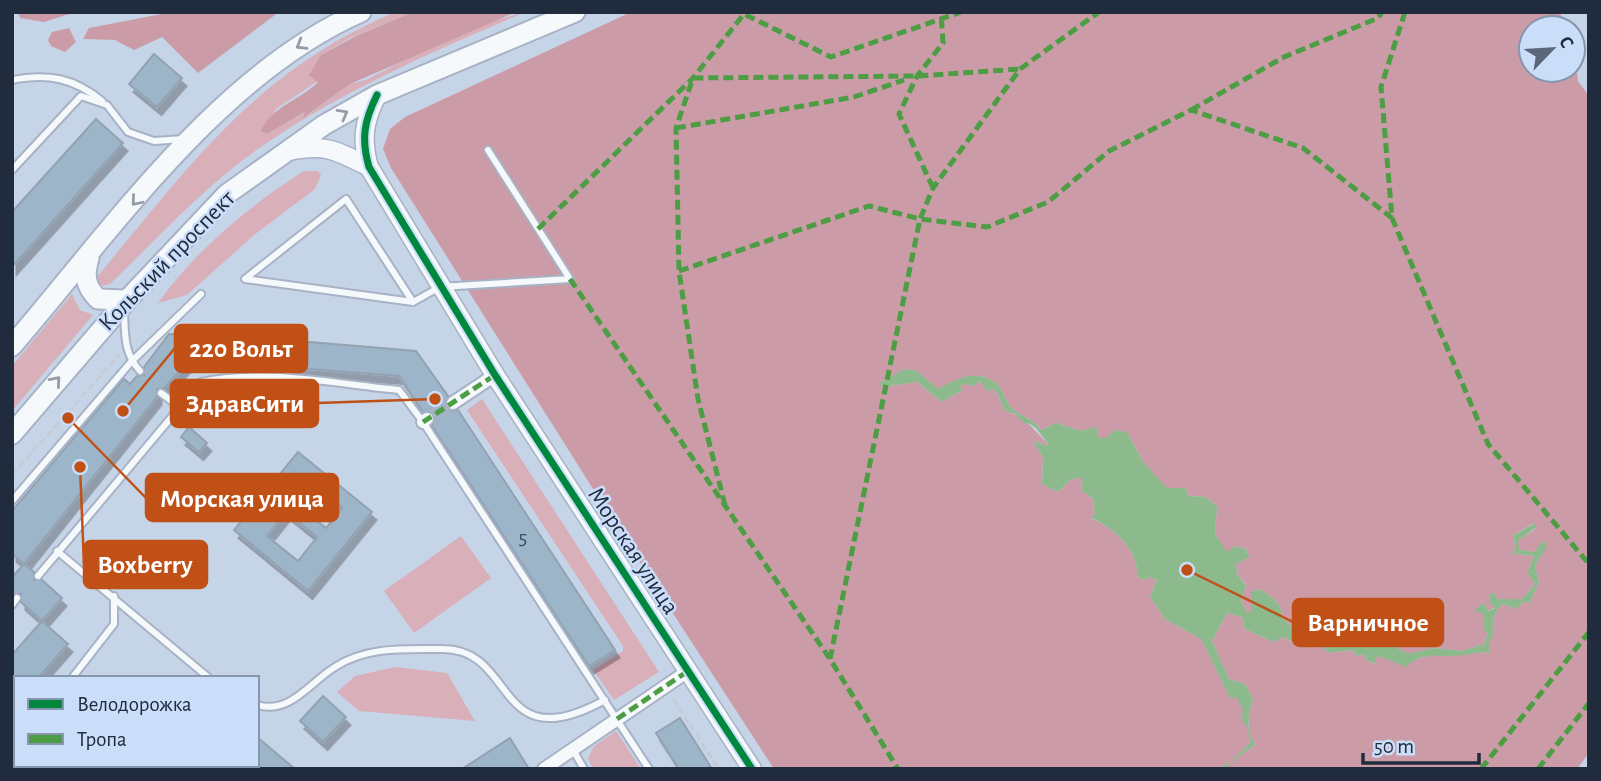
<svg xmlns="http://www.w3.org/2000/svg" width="1601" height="781" font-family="'Alegreya Sans',sans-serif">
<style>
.green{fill:#d9afb9}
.forest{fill:#cb9ca7;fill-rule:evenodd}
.water{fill:#8dba8c}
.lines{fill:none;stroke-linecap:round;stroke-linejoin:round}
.stream{stroke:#8dba8c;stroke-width:4.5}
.building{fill:#9db5c9;stroke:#92a2b1;stroke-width:2;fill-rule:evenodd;filter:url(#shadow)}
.street-tunnel{stroke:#a5b2c6;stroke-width:12;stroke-dasharray:12 6;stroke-linecap:butt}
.lane-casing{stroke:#a7b2c4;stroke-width:10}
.street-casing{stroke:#a7b2c4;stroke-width:16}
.secondary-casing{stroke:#a7b2c4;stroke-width:21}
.primary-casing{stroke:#a7b2c4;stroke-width:23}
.path{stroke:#c7cbd1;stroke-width:2.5;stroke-dasharray:7 3.5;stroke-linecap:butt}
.lane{stroke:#f6f9fc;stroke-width:6}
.street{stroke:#f6f9fc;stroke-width:12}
.secondary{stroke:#f6f9fc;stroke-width:18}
.primary{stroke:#f6f9fc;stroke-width:19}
.quiet{stroke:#4d9d45;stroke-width:5;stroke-dasharray:10 5;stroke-linecap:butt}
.cycleway-casing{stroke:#caddf9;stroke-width:11}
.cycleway{stroke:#00873e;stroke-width:7}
.oneway{stroke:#969ca6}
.labels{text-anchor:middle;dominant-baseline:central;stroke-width:5;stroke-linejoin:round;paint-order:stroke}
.number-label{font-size:21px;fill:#3f4e60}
.street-label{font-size:24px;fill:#202b3d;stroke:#caddf9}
.leader{fill:none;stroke:#c05016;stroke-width:2.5}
.callout-dot{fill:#c05016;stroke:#caddf9;stroke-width:2.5}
.callout{fill:#c05016;stroke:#c05016;stroke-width:2.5}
.callout-label{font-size:26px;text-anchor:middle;font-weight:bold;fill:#fff}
</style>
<defs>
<filter id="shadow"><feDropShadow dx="4.5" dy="8" stdDeviation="0" flood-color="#0004"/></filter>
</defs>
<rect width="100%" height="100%" fill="#c6d4e8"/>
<path class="green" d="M395,12H413L350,38L321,55L318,81L277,108L262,131L267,134L306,112L308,115L350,84L366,80L430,47L496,20L525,12C430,53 336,93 251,154C200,191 156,240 110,284L103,286L98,283L97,277C191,164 255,72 395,12Z
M304,171H318L321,175L315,189L254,235L187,295L158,303C195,251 250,205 304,171Z
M72,294L80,310L93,315L12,411V366Z
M482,399L659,672L614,700L593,670L623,651V646L467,410Z
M461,536L491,578L414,633L384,591Z
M395,667L447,673L475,721L359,711L337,692L355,676Z
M616,731L641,769H593L588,758L594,746Z"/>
<path class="forest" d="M18,12H76L44,22L20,18Z
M172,12H279L198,73L162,37L134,50L115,40L83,39L89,28Z
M413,12H516L350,84L303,118L305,112L267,134L261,131C272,106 299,101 318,82L309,75L321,55L356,36Z
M631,12H1559L1569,28H1531V70H1573V48L1578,81L1589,96V753L1577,769H774L622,535L391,168L383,149L390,129L405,117ZM905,369L917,371L938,390C955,379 977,368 996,383C1003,389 1005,401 1011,407C1020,417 1034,418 1041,430L1056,423L1081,431L1096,428L1099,438H1107L1114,430L1127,432L1143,462L1167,489L1185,488L1189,496L1205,497L1217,506L1215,534L1227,553L1235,546L1246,549L1249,557L1236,564L1237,574L1246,585L1241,600L1247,613L1251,611V592L1259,589C1272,596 1281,602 1283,618L1293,628L1312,629L1315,634L1326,633L1379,642L1382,647L1398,646L1401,651L1410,654L1434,648L1462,651L1484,644L1488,632L1485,631L1484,614L1475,611L1483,603L1489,611L1495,607L1490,603L1489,593L1495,594L1497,599H1522L1535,584L1527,573L1534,556L1512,553L1515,549L1514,535L1534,523L1535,529L1516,542L1520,550L1535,552L1543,541L1546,547L1535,566L1539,582L1529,604L1525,601L1516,609L1503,604C1494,610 1491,624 1494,635L1489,641V654L1485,652C1461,655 1423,650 1406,666L1379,656L1375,659L1376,664L1366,660L1364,654L1357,656L1352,650L1328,653L1322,646L1317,648L1312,642L1298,646L1284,637L1273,642L1245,629L1242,617L1227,613L1212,641L1229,679L1245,684L1253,699C1248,714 1245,731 1256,744L1231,762L1251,742L1246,724L1241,719L1244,710L1236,697H1230L1201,639L1165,619L1150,597L1157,580L1148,577L1145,581L1137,576C1139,549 1114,529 1091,518L1095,515L1093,499L1082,491L1081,477L1070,480L1058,492L1042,484L1043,457L1034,444L1036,441L1046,446L1048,444C1033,429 1025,416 1005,411L995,389L987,391L981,381L973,386L962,383L961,391L942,402L917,382L883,387L880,383Z
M69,28L76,42L65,52L51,46L48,40L52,32Z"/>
<path class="water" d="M905,369L917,371L938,389C955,379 977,368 996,383C1003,389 1005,401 1011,407C1020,417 1034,418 1041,430L1056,423L1081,431L1096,427L1099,438H1107L1114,430L1127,432L1143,462L1167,488H1185L1189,496L1205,497L1217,506L1215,534L1227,552L1235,546L1246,549L1249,557L1236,564L1237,574L1246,586L1241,600L1247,613L1251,611V592L1259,589C1272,596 1281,602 1283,618L1293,628L1312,629L1316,634L1326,633L1379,642L1382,646L1398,647L1401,651L1411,653L1434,648L1462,651L1484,644L1488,632L1484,631V614L1474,611L1483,603L1489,611L1495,608L1490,603L1489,593L1495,594L1497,599H1522L1535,584L1527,573L1534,556L1512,553L1515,549L1514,535L1535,523V528L1517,542L1520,550L1535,552L1543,540L1547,547L1535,566L1539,582L1529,604L1525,601L1516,609L1503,604C1494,610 1491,624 1494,635L1489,641L1490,654L1485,652C1474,653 1461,656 1450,656C1433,656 1420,653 1406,667L1379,656L1375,659L1377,664L1366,660L1364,654L1357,656L1352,650L1328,653L1322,646L1318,648L1311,642L1299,646L1284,637L1273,642L1245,629L1242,617L1227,613L1212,641L1229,679L1245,684L1253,699C1248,715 1245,731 1256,744L1226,766L1251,742L1246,725L1241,720L1243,710L1236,697L1230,698L1201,639L1165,619L1150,597L1157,580L1148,577L1145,581L1137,576C1139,549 1113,528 1090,517L1095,515L1093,499L1082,491L1081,477L1070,480L1058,492L1042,484L1043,457L1034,444L1036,441L1046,446L1048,444L1036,428L1028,423L1025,424L1015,414L1005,411L995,389L987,391L980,381L974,386L962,384L961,391L942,402L917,382L882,387L879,383Z"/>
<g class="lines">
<path class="stream" d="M1223,769L1226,766"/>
</g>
<path class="building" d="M154,54L182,78L157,107L129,84Z
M96,119L123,143L12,267V212Z
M169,334L262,338L416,351L448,396L445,407L450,411L458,410L615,650L589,666L432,426L434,414L423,412L399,376L190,360L164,388L157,389V397L24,564L12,554V511L124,379L130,384L137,376L144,375V367Z
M189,427L207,443L199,452L181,437Z
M298,452L372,512L308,591L234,530ZM311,483L342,508L326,528L295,503ZM286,512L317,537L298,561L267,536Z
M24,564L34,572V580H42L62,598L42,621L21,602V594H12V577Z
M42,621L68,644L38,678H12V655Z
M323,696L346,717L323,742L300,721Z
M680,718L712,769H679L656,733Z
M257,737L295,769H257Z
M510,738L529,769H462Z"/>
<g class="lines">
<path class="street-tunnel" d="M427,419L453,403"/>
<g class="lane-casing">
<path id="lane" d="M12,80C48,73 74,78 102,101
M12,170L81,96L107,105L128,132L154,141L184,139
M413,302L346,199L245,279L413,302L440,287L570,279L488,150
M124,312C125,335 124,354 140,371
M161,393L178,406
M12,501L131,362L201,294
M57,551L209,678
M38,576L201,382C264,368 335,384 399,390L423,422L649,769
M12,605L17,598
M72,678L114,624V596
M257,705C290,715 310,682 335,667C367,646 406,649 443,649C518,649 493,761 605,700
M573,750L584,769
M12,751L16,747
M36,769L37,765"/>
</g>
<g class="street-casing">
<path id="street" d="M453,403L495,375
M423,422L427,419
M544,769L688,671"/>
</g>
<g class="secondary-casing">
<path id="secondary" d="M377,95C364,121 361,139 369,167L495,375L752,769
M289,151C325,143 338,151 369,167"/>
</g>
<g class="primary-casing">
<path id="primary" d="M89,258C84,276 85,286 98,299L127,300
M12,346C111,231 219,74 361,12
M12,434L127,300L227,194L324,125L377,95L575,12"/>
</g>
<path class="path" d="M744,12V14
M12,475L119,355
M673,699L719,769"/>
<use href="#lane" class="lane"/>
<use href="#street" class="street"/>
<use href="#secondary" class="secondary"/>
<use href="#primary" class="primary"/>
<path class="quiet" d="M1405,12L1381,87L1392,218L1488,444L1589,564
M1191,110L1284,57L1378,18L1382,12
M676,128L854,97L904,80
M933,188L899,114L917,76L943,43L941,12
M538,229L693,78L744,14L831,57L961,12
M679,271L869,206L920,219L987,227L1048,202L1109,151L1191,110L1303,148L1392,218
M570,279L830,659L898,769
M423,422L495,375
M725,505L698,399L679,271L676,128L693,78L917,76L1020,69
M830,659L920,219L933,188L1020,69L1099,12
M617,719L688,671
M1481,769L1589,632
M1538,769L1589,703"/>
<g class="cycleway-casing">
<path id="cycleway" d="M377,95C364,121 361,139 369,167L495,375L752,769"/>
</g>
<use href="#cycleway" class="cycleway"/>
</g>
<defs><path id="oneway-chevron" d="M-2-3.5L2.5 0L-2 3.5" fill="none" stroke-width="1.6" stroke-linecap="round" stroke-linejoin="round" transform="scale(1.75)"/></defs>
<g class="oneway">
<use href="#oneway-chevron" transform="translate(301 45) rotate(149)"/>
<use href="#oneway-chevron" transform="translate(343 114) rotate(-29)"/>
<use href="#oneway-chevron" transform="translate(136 201) rotate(130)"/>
<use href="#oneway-chevron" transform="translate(56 381) rotate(-49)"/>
</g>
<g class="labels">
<g class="number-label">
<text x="523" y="537">5</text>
</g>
<g class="street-label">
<text transform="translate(167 261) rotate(-46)">Кольский проспект</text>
<text transform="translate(633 551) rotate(57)">Морская улица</text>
</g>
</g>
<path class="leader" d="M123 411L175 348M435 399L318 403M68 418L146 498M80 467L84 564M1187 570L1293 622"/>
<g class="callout-dot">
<circle cx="123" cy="411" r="7"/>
<circle cx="435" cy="399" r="7"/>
<circle cx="68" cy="418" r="7"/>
<circle cx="80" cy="467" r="7"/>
<circle cx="1187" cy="570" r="7"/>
</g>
<g class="callout">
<rect x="175" y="325" width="132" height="47" rx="7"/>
<rect x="171" y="380" width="147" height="47" rx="7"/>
<rect x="146" y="474" width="192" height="47" rx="7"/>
<rect x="84" y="541" width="123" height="47" rx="7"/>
<rect x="1293" y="599" width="150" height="47" rx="7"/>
</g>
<g class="callout-label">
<text x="241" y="357">220 Вольт</text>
<text x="245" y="412">ЗдравСити</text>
<text x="242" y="507">Морская улица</text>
<text x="145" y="573">Boxberry</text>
<text x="1368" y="631">Варничное</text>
</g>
<rect width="1601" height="781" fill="none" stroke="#202b3d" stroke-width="28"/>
<rect x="14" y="676" width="245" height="91" fill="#caddf9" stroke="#8696ae" stroke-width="2"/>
<rect x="28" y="699" width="35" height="10" fill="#00873e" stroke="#8696ae" stroke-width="2"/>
<text x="77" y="711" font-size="21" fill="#202b3d">Велодорожка</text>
<rect x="28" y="734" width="35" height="10" fill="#4d9d45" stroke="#8696ae" stroke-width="2"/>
<text x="77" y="746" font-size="21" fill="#202b3d">Тропа</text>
<g transform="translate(1552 49) rotate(65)"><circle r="33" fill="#caddf9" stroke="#8696ae" stroke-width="2"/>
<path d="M0-5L12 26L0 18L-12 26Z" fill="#5a6679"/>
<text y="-10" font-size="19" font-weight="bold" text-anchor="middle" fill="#202b3d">С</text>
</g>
<path d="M1363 753v10h116v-10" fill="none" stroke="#202b3d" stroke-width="3.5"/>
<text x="1374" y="753" font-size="21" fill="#202b3d" stroke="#caddf9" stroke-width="5" paint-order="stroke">50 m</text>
</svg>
